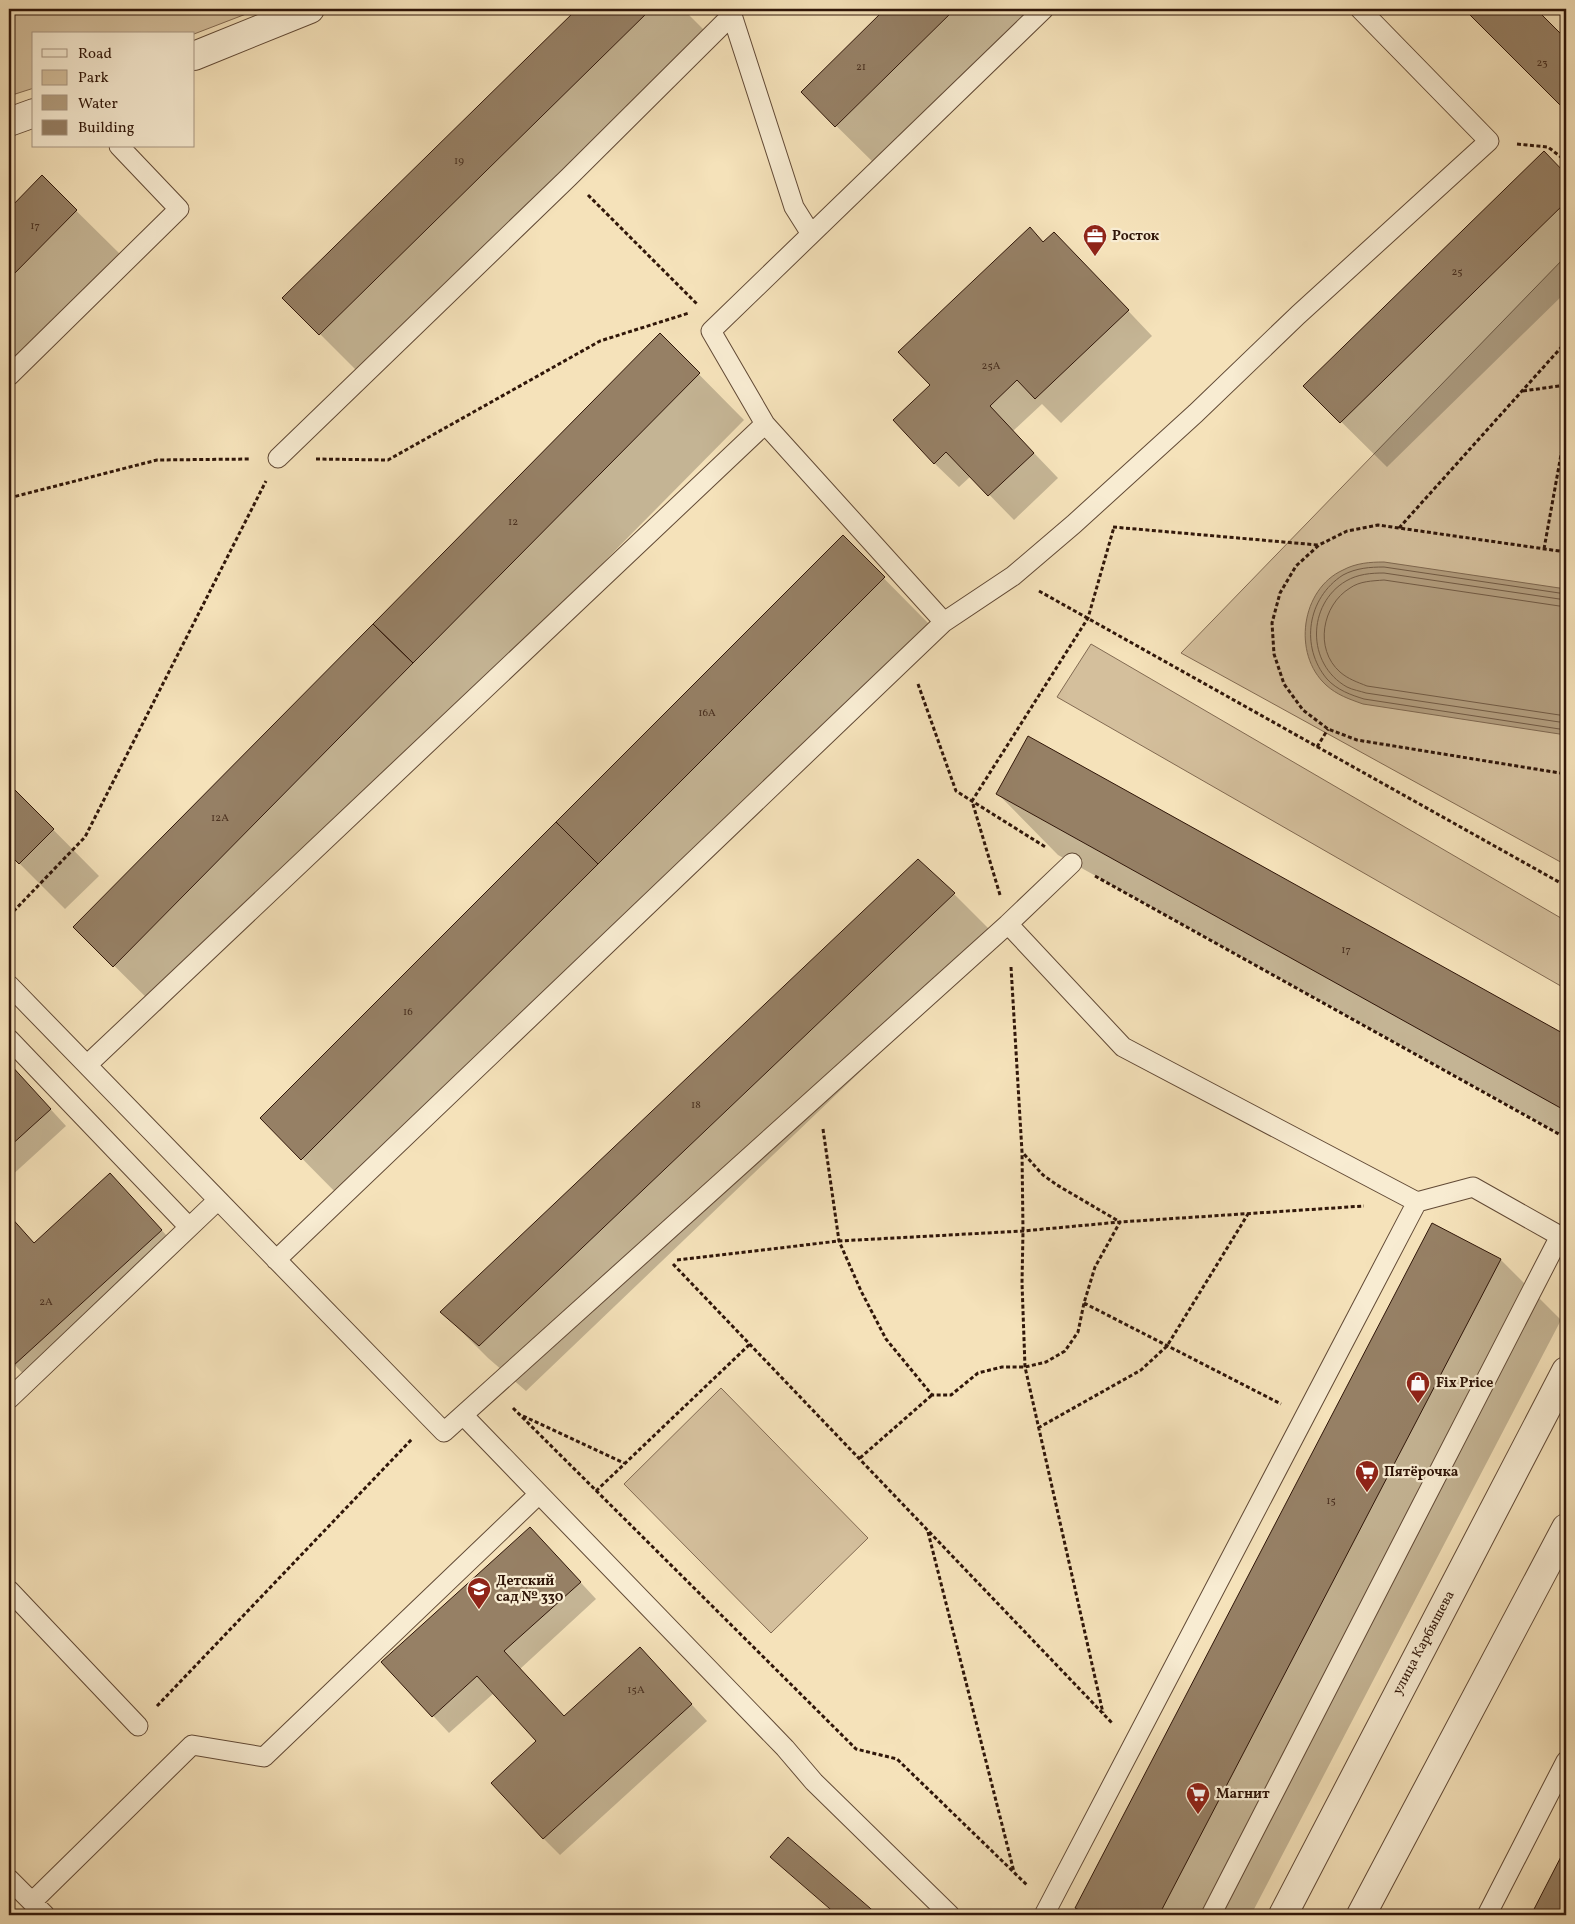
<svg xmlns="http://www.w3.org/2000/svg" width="1575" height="1924" font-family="Vollkorn,serif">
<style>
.green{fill:#d4bf9c;stroke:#826a52}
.water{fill:#b29d7e;stroke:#7e674f}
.shadow{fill:#0003}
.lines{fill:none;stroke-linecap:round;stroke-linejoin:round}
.shore{stroke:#715a44;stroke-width:1}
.building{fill:#968065;stroke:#301609}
.lane-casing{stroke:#614935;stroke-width:21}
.street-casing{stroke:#614935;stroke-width:30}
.path{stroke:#301609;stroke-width:3;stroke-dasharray:4 2.5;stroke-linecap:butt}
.lane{stroke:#f8ecd2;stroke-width:19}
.street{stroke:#f8ecd2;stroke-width:28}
.labels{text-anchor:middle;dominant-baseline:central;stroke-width:4.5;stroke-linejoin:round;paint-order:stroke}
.number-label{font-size:11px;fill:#4a3020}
.poi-label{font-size:14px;font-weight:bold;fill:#301609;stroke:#f8ecd2;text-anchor:start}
.street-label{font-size:14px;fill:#301609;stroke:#f8ecd2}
</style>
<rect width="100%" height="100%" fill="#f5e2ba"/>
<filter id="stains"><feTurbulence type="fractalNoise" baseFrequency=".004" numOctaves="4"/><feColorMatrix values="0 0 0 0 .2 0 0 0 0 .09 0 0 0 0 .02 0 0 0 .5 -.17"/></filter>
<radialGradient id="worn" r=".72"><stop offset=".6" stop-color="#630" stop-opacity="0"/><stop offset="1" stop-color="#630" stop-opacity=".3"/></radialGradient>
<path class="green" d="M9,9H259L194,34H34V88L9,96Z
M1566,256V865L1181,653Z
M1091,644L1566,921V989L1057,697Z
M721,1388L868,1538L771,1633L624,1484Z"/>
<path class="water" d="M1384,562L1566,589V735L1363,704C1349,699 1337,695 1326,685C1292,654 1301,589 1343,570C1356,563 1370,562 1384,562Z"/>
<path class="shadow" d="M579,9H683L713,39L365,379L284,298Z
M887,9H1047L882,171L802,92Z
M1466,9H1534L1566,41V110Z
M1544,152L1566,175V292L1387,467L1305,386Z
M42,177L122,256L9,370V211Z
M1030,228L1044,243L1078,258L1152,336L1061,423L1042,404L1013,431L1058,478L1014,520L971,476L959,487L934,463L932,385Z
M660,335L744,420L160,1011L75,927Z
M843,537L929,624L348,1205L262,1118Z
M1029,738L1566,1036V1137L1058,855L998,794Z
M9,785L99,876L65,909L9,853Z
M954,894L999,939L526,1391L488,1358L442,1312Z
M9,1064L66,1126L9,1178Z
M127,1192L177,1247L30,1381L9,1359V1216L35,1244Z
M1433,1224L1501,1260L1561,1320L1251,1915H1084L1076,1907Z
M546,1545L596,1599L520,1669L564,1717L656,1666L707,1721L560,1855L543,1838L538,1741L494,1693L449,1733L383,1662Z
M1566,1850V1915H1532Z"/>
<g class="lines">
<path class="shore" d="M1566,594L1384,567C1370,567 1356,568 1343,575C1307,598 1300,647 1327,679C1337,690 1351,695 1364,699L1566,730
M1566,600L1384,573C1371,573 1358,574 1346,581C1307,604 1306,664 1347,687C1353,690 1360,691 1366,693L1566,723
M1566,607L1384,580C1372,581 1360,581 1350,588C1322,605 1314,649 1340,672C1348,679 1357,682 1367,686L1566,716"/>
</g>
<path class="building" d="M577,9H651L319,335L282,298Z
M885,9H955L835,127L801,92Z
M1464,9H1536L1566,39V107L1564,109Z
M1544,151L1566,174V202L1340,423L1303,386Z
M42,175L77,210L9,279V209Z
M1030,227L1043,242L1054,232L1129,310L1035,399L1017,380L990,406L1034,453L988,496L946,452L934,464L893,420L930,385L898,352Z
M660,333L700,373L413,663L373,624Z
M843,535L885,577L598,864L556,822Z
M373,624L413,663L113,967L73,927Z
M1028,736L1566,1035V1111L996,794Z
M9,784L54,829L19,864L9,854Z
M556,822L598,864L301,1160L260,1118Z
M918,859L955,893L479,1346L440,1312Z
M9,1063L51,1109L9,1147Z
M110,1173L162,1230L13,1366L9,1361V1215L34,1243Z
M1432,1223L1501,1259L1159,1915H1090L1075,1908Z
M530,1527L581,1582L504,1651L564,1716L640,1647L692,1704L543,1839L491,1783L536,1741L477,1676L432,1717L381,1662Z
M788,1837L878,1915H837L770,1857Z
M1566,1847V1915H1531Z"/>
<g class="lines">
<g class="lane-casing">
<path id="lane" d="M732,15L794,207L811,234
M9,376L179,209L119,146
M765,424L944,622
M278,458L569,177L732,15L730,9
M1008,924L1072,863
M9,985L444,1432L1008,924L1123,1047L1417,1202L1473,1187L1560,1236L1566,1234
M9,1039L189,1227
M87,1065L765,424L711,331L1044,9
M276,1260L944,622L1013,576L1074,524L1196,413L1298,315L1489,141L1360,9
M9,1399L218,1200
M463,1415L785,1748L814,1782L950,1915
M9,1590L138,1726
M9,1879L45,1915
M32,1902L192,1745L264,1757L539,1494
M1044,1915L1417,1202
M1211,1915L1560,1236
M1487,1915L1566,1761"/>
</g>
<g class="street-casing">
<path id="street" d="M194,56L310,9
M9,122L34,113
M1283,1915L1566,1371
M1361,1915L1566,1528"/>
</g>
<path class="path" d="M1517,144L1548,147L1566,161
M588,195L698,305
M1523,391L1566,385
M316,459L388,460L600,341L689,313
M9,498L157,460L250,459
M1113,527L1318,545
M1399,528L1566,342
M1544,549L1566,427
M1566,552L1378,525L1347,531L1319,545L1296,566L1280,593L1272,623L1274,654L1284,684L1303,710L1328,729L1357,740L1566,774
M1039,591L1566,886
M918,684L956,791L1047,848
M1317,747L1328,729
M1095,876L1566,1138
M1000,895L972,801L1088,618L1114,527
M9,916L85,837L266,481
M1011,967L1022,1152L1023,1231L1022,1283L1025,1367L1103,1713
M823,1129L839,1241L861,1291L886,1339L932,1395H951L978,1373L1002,1367H1025L1046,1362L1065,1351L1078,1332L1084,1303L1095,1267L1120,1222L1057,1185L1043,1175L1023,1153
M677,1260L839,1241L1023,1231L1120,1222L1364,1206
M673,1264L1113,1724
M1084,1303L1281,1404
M513,1408L856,1749L897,1759L1028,1886
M523,1416L624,1463
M1038,1428L1141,1370L1167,1346L1248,1214
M860,1458L932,1395
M596,1491L750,1344
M928,1532L1014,1872
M157,1706L412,1439"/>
<use href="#lane" class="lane"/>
<use href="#street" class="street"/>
</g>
<defs>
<g id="office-pin" transform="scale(1.25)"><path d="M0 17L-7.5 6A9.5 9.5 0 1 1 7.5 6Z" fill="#8f2418" stroke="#f8ecd2"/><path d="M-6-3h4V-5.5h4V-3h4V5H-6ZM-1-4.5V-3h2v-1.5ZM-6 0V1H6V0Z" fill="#fff"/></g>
<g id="shop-pin" transform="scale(1.25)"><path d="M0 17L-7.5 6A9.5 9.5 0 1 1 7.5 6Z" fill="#8f2418" stroke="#f8ecd2"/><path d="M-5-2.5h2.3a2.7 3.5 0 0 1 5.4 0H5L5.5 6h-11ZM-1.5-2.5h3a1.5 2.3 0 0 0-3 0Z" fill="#fff"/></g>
<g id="supermarket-pin" transform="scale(1.25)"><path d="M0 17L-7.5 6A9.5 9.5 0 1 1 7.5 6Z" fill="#8f2418" stroke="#f8ecd2"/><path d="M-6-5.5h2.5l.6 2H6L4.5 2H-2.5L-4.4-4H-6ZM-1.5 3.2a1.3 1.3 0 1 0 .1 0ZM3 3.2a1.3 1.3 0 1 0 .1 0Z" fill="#fff"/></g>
<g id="school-pin" transform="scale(1.25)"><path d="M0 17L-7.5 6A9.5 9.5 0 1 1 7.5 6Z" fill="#8f2418" stroke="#f8ecd2"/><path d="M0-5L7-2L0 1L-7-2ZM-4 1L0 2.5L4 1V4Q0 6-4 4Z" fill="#fff"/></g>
</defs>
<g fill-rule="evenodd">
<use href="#office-pin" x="1095" y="236"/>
<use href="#shop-pin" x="1418" y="1383"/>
<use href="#supermarket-pin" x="1367" y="1472"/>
<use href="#school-pin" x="479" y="1589"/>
<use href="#supermarket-pin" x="1198" y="1794"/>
</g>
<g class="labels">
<g class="number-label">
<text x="1542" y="63">23</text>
<text x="861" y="67">21</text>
<text x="459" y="161">19</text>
<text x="35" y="226">17</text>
<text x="1457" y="272">25</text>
<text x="991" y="366">25А</text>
<text x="513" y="522">12</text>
<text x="707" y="713">16А</text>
<text x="220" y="818">12А</text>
<text x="1346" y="950">17</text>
<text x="408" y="1012">16</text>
<text x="696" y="1105">18</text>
<text x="46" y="1302">2А</text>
<text x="1331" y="1501">15</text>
<text x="636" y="1690">15А</text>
</g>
<g class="poi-label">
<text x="1112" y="236">Росток</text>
<text x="1436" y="1383">Fix Price</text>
<text x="1384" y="1472">Пятёрочка</text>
<text x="496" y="1581">Детский<tspan x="496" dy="16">сад № 330</tspan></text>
<text x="1216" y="1794">Магнит</text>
</g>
<g class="street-label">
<text transform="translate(1424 1643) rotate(-62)">улица Карбышева</text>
</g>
</g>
<rect width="1575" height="1924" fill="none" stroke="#f5e2ba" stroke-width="30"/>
<rect x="10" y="10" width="1555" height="1904" fill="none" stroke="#301609" stroke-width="2.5"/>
<rect x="15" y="15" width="1545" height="1894" fill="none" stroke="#301609"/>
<rect x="32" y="32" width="162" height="115" fill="#f8ecd2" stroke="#a89682"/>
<rect x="42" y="49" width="25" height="8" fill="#f8ecd2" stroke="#a89682"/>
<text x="78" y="58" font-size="15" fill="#301609">Road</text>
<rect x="42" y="70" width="25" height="15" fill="#d4bf9c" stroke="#a89682"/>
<text x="78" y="82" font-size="15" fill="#301609">Park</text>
<rect x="42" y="95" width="25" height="15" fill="#b29d7e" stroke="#a89682"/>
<text x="78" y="108" font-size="15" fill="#301609">Water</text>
<rect x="42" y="120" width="25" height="15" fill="#968065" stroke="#a89682"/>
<text x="78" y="132" font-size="15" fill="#301609">Building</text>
<rect width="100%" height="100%" filter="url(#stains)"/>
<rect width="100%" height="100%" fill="url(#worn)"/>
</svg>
